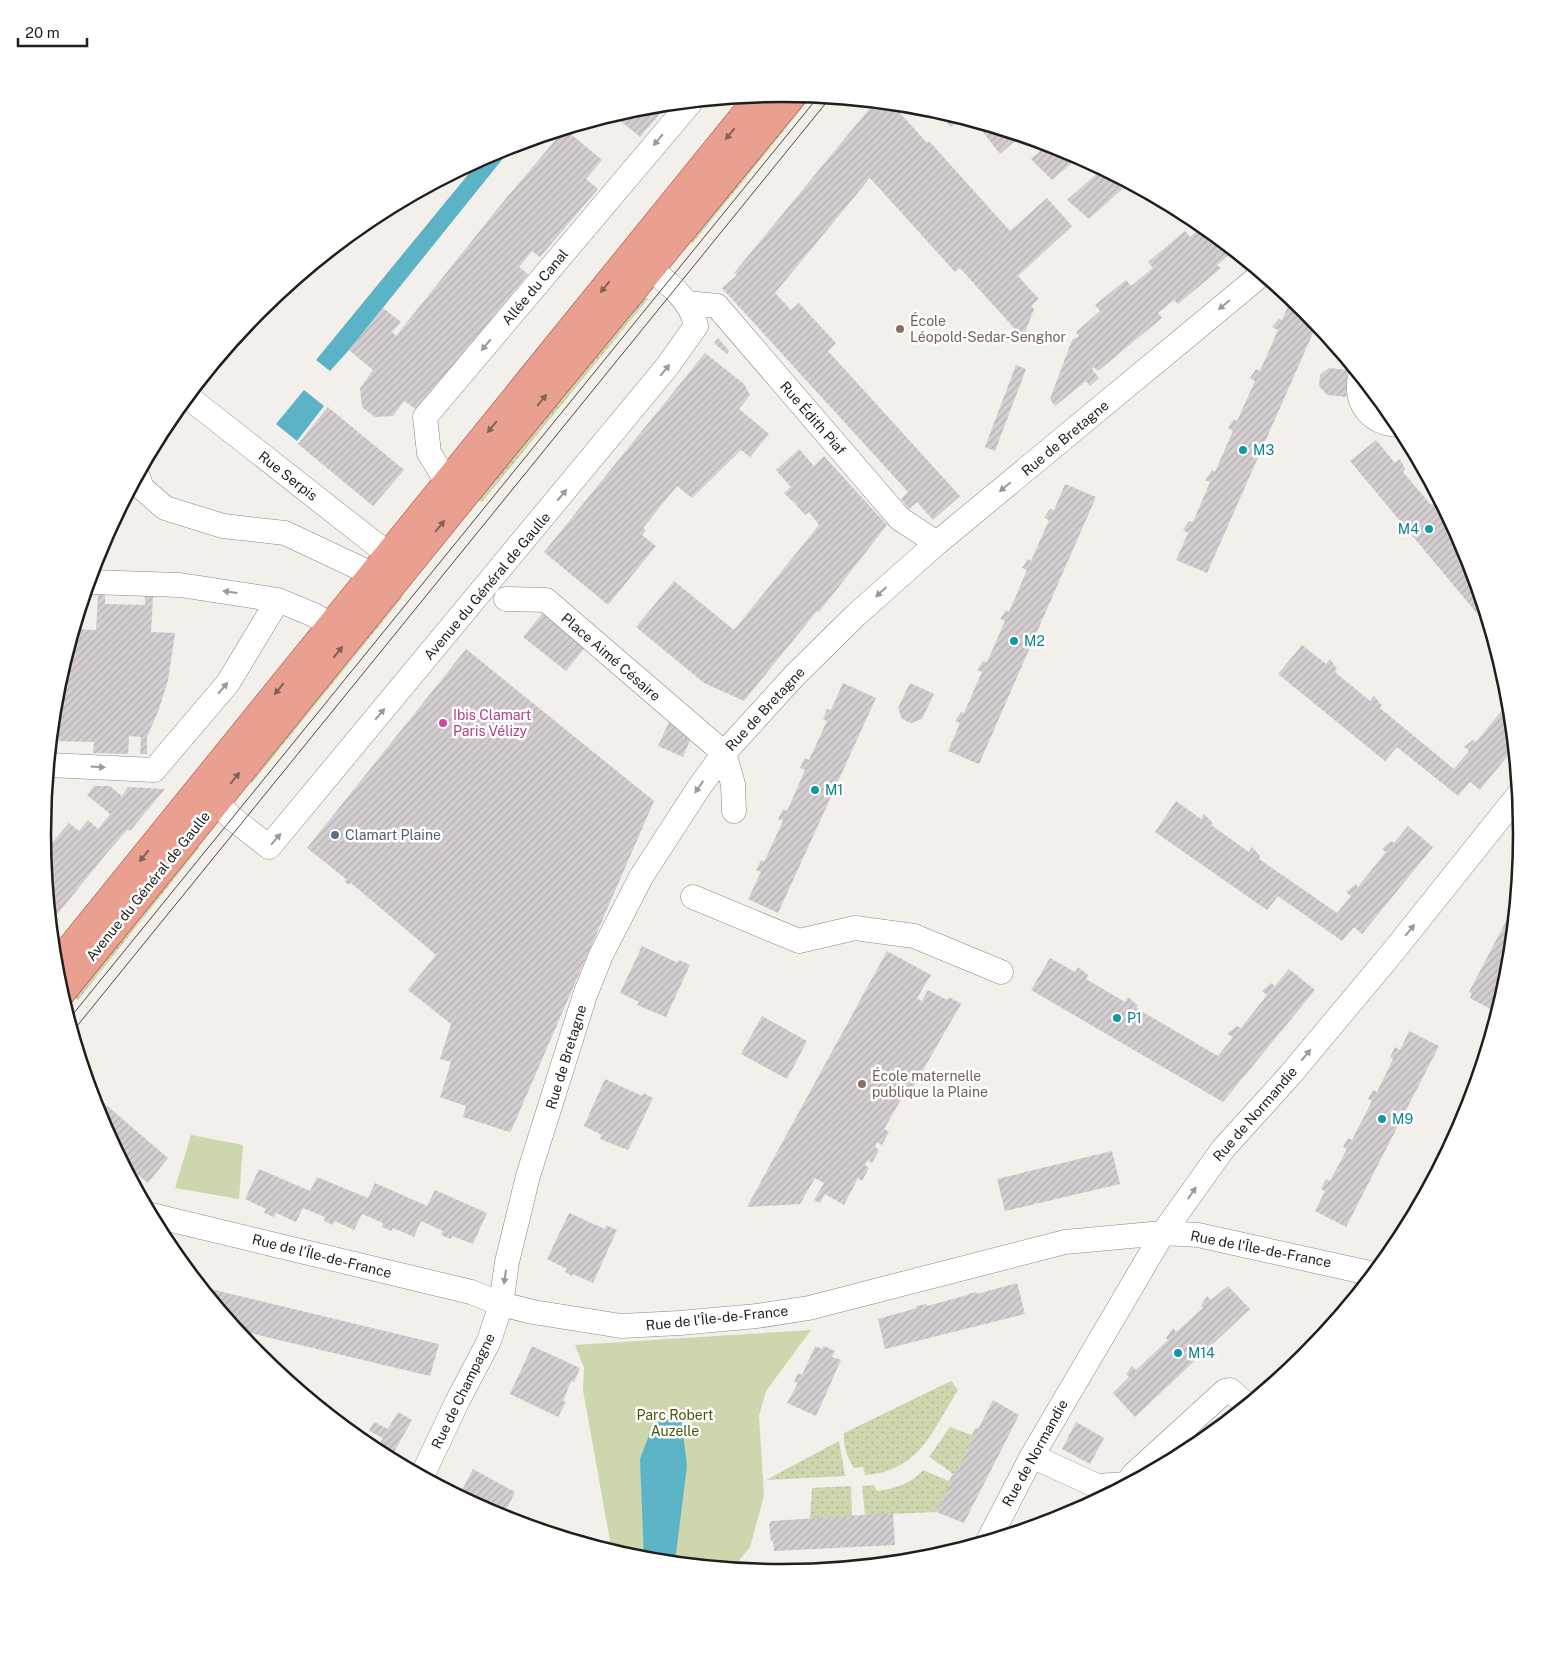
<svg xmlns="http://www.w3.org/2000/svg" width="1565" height="1667" font-family="'Public Sans',sans-serif">
<style>
.grass{fill:url(#grass-dots)}
.park{fill:#cdd6ad}
.water{fill:#5cb3c6}
.building{fill:url(#building-hatch)}
.lines{fill:none;stroke-linecap:round;stroke-linejoin:round}
.minor-casing{stroke:#8c8884;stroke-width:25}
.major-casing{stroke:#9a4938;stroke-width:29}
.minor{stroke:#fff;stroke-width:24}
.major{stroke:#e9a091;stroke-width:28}
.tram{stroke:#4c4947;stroke-width:1}
.oneway{fill:#856057}
.oneway2{fill:#9b9a99}
.education-dot{fill:#8d6e63;stroke:#fff;stroke-width:2}
.culture-dot{fill:#0f9aa8;stroke:#fff;stroke-width:2}
.hotel-dot{fill:#d1479c;stroke:#fff;stroke-width:2}
.service-dot{fill:#5c6f8a;stroke:#fff;stroke-width:2}
.labels{text-anchor:middle;dominant-baseline:central;stroke-width:5;stroke-linejoin:round;paint-order:stroke}
.street-label{font-size:14px;fill:#211f1d;stroke:#fff}
.education-label{font-size:14px;fill:#785e54;stroke:#fff;text-anchor:start}
.culture-label{font-size:14px;fill:#0d838f;stroke:#fff;text-anchor:start}
.hotel-label{font-size:14px;fill:#b23c85;stroke:#fff;text-anchor:start}
.service-label{font-size:14px;fill:#4e5e75;stroke:#fff;text-anchor:start}
.park-label{font-size:14px;fill:#4c5509;stroke:#fff}
.rim{fill:none;stroke:#211f1d;stroke-width:2.5}
</style>
<defs>
<pattern id="grass-dots" width="8" height="8" patternUnits="userSpaceOnUse" patternTransform="scale(1.25)"><rect width="8" height="8" fill="#cdd6ad"/><path d="M2 2h.1M6 6h.1" fill="none" stroke="#b0b794" stroke-width="1.8" stroke-linecap="round"/></pattern>
<pattern id="building-hatch" width="6" height="6" patternUnits="userSpaceOnUse" patternTransform="scale(1.25)"><rect width="6" height="6" fill="#d4ced0"/><path d="M-1 1l2-2M0 6l6-6M5 7l2-2" fill="none" stroke="#b6b0b2"/></pattern>
</defs>
<rect width="100%" height="100%" fill="#f3efea"/>
<path class="grass" d="M806,96H812L693,243L688,239Z
M643,295L648,299L482,502L477,498Z
M398,595L402,598L252,783L248,779Z
M195,844L199,848L78,1000L72,995Z
M951,1381L958,1390C932,1431 920,1471 865,1475L863,1467L854,1468C847,1456 843,1447 844,1433Z
M950,1427L974,1436L955,1475L929,1457Z
M839,1441L845,1476L766,1480Z
M923,1470L951,1482L936,1512L865,1515L862,1486L874,1485L877,1491C894,1489 912,1483 923,1470Z
M851,1486L852,1516L810,1519L812,1488Z"/>
<path class="park" d="M191,1135L243,1145L239,1199L175,1188Z
M811,1330L766,1391L759,1416L764,1496L750,1547L732,1569L638,1559L612,1552L583,1390L584,1368L575,1345Z"/>
<path class="water" d="M513,146L349,350L330,371L316,360L480,160Z
M304,390L324,406L297,441L276,424Z
M675,1410L679,1411L681,1416L687,1466L675,1562L644,1560L640,1459L651,1430L670,1411Z"/>
<path class="building" d="M874,103L892,104L927,143L929,141L1010,231L1047,198L1072,226L1018,276L1039,299L1031,306L1034,309L1023,338L960,268L955,272L870,178L775,293L791,310L799,303L808,313L836,343L828,351L960,496L933,520L917,502L909,509L901,499L908,492L722,288L737,275L734,273Z
M667,105L640,137L613,115L638,108Z
M936,110L961,118L951,127Z
M988,126L1017,135L1021,136L1000,154L982,131Z
M566,130L602,160L586,179L598,189L540,257L532,251L519,267L528,274L417,410L404,401L393,416L375,417L362,407L360,388L373,370L349,350L383,308L401,322L392,332L396,336L498,208L563,131Z
M1048,144L1079,157L1052,180L1031,159Z
M1102,169L1129,183L1089,219L1067,200Z
M1203,226L1234,251L1217,265L1221,268L1178,304L1174,300L1158,313L1162,318L1098,371L1094,367L1092,369L1099,378L1090,386L1086,381L1055,406L1050,399L1072,340L1079,336L1076,332L1100,311L1095,305L1126,280L1131,286L1153,268L1148,262L1185,231L1190,237Z
M1291,299L1306,310L1317,324L1207,573L1176,560L1188,533L1183,530L1189,521L1193,522L1210,482L1205,480L1212,470L1215,472L1233,431L1228,428L1234,419L1237,421L1255,381L1250,378L1256,369L1260,371L1278,330L1272,327L1279,319L1282,320Z
M718,338L729,351L727,354L714,343Z
M705,353L744,384L750,395L739,409L769,434L750,457L741,450L692,498L677,486L643,528L646,530L642,535L656,546L608,605L544,552Z
M1016,365L1026,369L995,451L985,447Z
M1329,368L1348,370L1346,397L1327,395L1319,386L1320,375Z
M328,407L404,470L373,506L298,444Z
M1376,440L1395,463L1400,459L1405,469L1403,472L1431,505L1435,502L1441,511L1438,514L1463,545L1490,629L1350,461Z
M799,449L814,466L824,456L887,525L819,612L817,611L744,701L704,683L636,627L674,581L734,630L819,525L809,512L805,515L795,504L797,500L794,503L784,493L791,487L776,470Z
M1065,484L1096,497L979,764L948,751L960,723L955,721L961,712L964,713L982,672L977,670L983,661L987,662L1005,621L1000,619L1006,610L1009,612L1027,570L1022,568L1028,559L1031,561L1049,520L1044,518L1050,509L1054,510Z
M98,594L105,595V604L145,605V596L153,597L151,632L175,633L168,680L159,709L147,737V754H140L141,737L129,736L128,754L93,753L94,742L52,741L57,689L75,629L96,630Z
M545,610L587,645L566,671L523,637Z
M1302,645L1326,664L1330,659L1337,669L1335,672L1370,701L1374,696L1382,706L1380,708L1454,769L1469,751L1464,747L1473,740L1476,742L1504,708L1500,704L1508,697L1514,748L1480,790L1470,782L1458,796L1397,747L1385,761L1278,674Z
M466,649L654,801L511,1131L509,1132L463,1117L466,1106L440,1097L451,1062L440,1059L451,1024L408,990L436,955L351,883L349,885L345,882L346,879L307,848Z
M843,683L876,698L778,913L748,899L761,872L756,870L761,860L764,862L783,821L778,819L783,809L787,811L805,770L800,768L802,763L805,758L809,760L827,721L823,719L827,709L831,710Z
M910,683L934,694L922,719L911,723L902,719L898,708Z
M669,722L693,733L683,757L658,746Z
M94,786H110L122,796L128,787L165,789L130,831L128,829L107,853L51,922L44,852L69,823L79,831L88,820L98,829L110,814L87,795Z
M1176,801L1201,819L1204,814L1213,823L1211,825L1249,852L1252,847L1260,856L1259,859L1337,913L1351,896L1346,892L1356,884L1358,887L1386,852L1382,849L1391,841L1394,843L1408,826L1433,847L1362,934L1354,927L1342,941L1278,896L1267,910L1155,832Z
M1515,904L1508,978L1494,1011L1470,998L1472,994L1469,992Z
M642,946L678,963L679,960L690,965L666,1017L637,1005L639,1002L620,993Z
M887,951L931,975L917,998L922,1001L928,990L947,1000L949,997L961,1004L907,1098L903,1096L884,1129L889,1132L882,1145L877,1142L875,1147L879,1150L872,1163L868,1160L865,1165L869,1168L862,1181L858,1178L844,1205L825,1194L820,1203L814,1200L824,1183L815,1178L800,1204L747,1207Z
M1050,958L1075,972L1078,967L1088,975L1086,979L1125,1002L1128,997L1138,1006L1136,1008L1218,1056L1233,1037L1227,1034L1237,1026L1241,1028L1267,995L1262,991L1271,983L1275,986L1289,969L1315,990L1223,1102L1031,990Z
M762,1016L807,1041L787,1079L741,1054Z
M1409,1031L1439,1046L1346,1227L1315,1211L1325,1191L1321,1189L1326,1179L1330,1181L1347,1149L1343,1147L1348,1138L1352,1140L1372,1101L1368,1099L1373,1090L1377,1092L1393,1059L1390,1057L1395,1047L1400,1050Z
M605,1079L642,1096L643,1093L653,1098L628,1150L600,1139L602,1135L584,1126Z
M91,1092L168,1158L148,1183L131,1169L128,1172L99,1116Z
M1112,1151L1120,1184L1005,1211L997,1179Z
M259,1169L310,1191L317,1177L368,1198L375,1183L427,1206L435,1190L487,1213L473,1244L452,1236L451,1239L441,1235L443,1231L421,1221L414,1237L393,1228L391,1231L382,1227L383,1223L362,1214L354,1230L335,1221L333,1225L324,1221L325,1217L303,1208L296,1222L276,1213L274,1217L264,1213L266,1209L245,1199Z
M569,1213L605,1229L606,1225L617,1230L593,1283L573,1274L572,1276L565,1272L567,1269L547,1259Z
M1017,1283L1025,1314L885,1349L878,1319L917,1308L916,1306L927,1304V1306L968,1295V1294L976,1292L977,1294Z
M1228,1286L1250,1309L1135,1417L1113,1393L1129,1377L1126,1374L1132,1366L1136,1370L1168,1340L1166,1338L1173,1328L1176,1332L1203,1308L1201,1306L1207,1296L1211,1300Z
M202,1287L439,1344L430,1376L237,1330Z
M532,1346L580,1368L574,1382L571,1381L563,1401L566,1402L558,1417L510,1394Z
M815,1346L822,1349L824,1346L835,1351L832,1357L841,1360L816,1416L787,1403L798,1383L794,1382L798,1373L802,1375Z
M993,1400L1019,1415L964,1523L936,1512L951,1482L949,1481L953,1474L955,1475L974,1436L972,1435L975,1428L978,1429Z
M398,1412L412,1420L390,1459L376,1451L383,1438L369,1431L374,1422L388,1429Z
M1076,1422L1104,1438L1090,1464L1062,1449Z
M473,1469L515,1492L502,1518L459,1496Z
M893,1513L895,1545L774,1551L773,1541H771L769,1524L772,1521Z"/>
<g class="lines">
<g class="minor-casing">
<path id="minor" d="M687,303L717,306L900,519L937,543
M1360,377C1354,404 1372,424 1399,425
M188,397L388,554
M138,477L142,488L165,508L223,526L285,533L372,574
M447,482L429,453L425,417L690,103
M89,582L180,585L278,600L314,615L331,625
M506,599L546,600L724,753L733,784L734,811
M49,765L154,770L228,683L278,600
M204,790L232,818L269,847L666,368L696,326C690,294 659,277 636,258
M693,897L799,941L855,928L914,936L1001,972
M151,1215L471,1292L501,1304L533,1312L621,1326L680,1323L757,1316L809,1308L1065,1242L1163,1233L1198,1235L1374,1274
M1032,1456L1097,1486L1128,1484
M422,1476L457,1402L489,1341L501,1304L507,1262L528,1176L585,995L601,955L641,877L698,789L724,753L795,675L856,615L937,543L1262,274
M1127,1484L1134,1474L1225,1391L1230,1390L1247,1405
M988,1541L1032,1456L1163,1233L1223,1149L1290,1075L1392,953L1519,794"/>
</g>
<g class="major-casing">
<path id="major" d="M56,966L760,96
M61,993L498,454L793,95"/>
</g>
<use href="#minor" class="minor"/>
<use href="#major" class="major"/>
<path class="tram" d="M69,1019L818,97
M73,1031L830,98"/>
</g>
<defs><path id="oneway-solid" d="M-6-.8H1V-3.2L6.5 0L1 3.2V.8H-6Z" transform="scale(1.25)"/></defs>
<g class="oneway">
<use href="#oneway-solid" transform="translate(730 134) rotate(129)"/>
<use href="#oneway-solid" transform="translate(605 287) rotate(129)"/>
<use href="#oneway-solid" transform="translate(542 400) rotate(-51)"/>
<use href="#oneway-solid" transform="translate(492 427) rotate(129)"/>
<use href="#oneway-solid" transform="translate(440 526) rotate(-51)"/>
<use href="#oneway-solid" transform="translate(338 652) rotate(-51)"/>
<use href="#oneway-solid" transform="translate(279 689) rotate(129)"/>
<use href="#oneway-solid" transform="translate(235 778) rotate(-51)"/>
<use href="#oneway-solid" transform="translate(144 856) rotate(129)"/>
</g>
<g class="oneway2">
<use href="#oneway-solid" transform="translate(658 140) rotate(130)"/>
<use href="#oneway-solid" transform="translate(1224 305) rotate(141)"/>
<use href="#oneway-solid" transform="translate(486 345) rotate(130)"/>
<use href="#oneway-solid" transform="translate(665 370) rotate(-51)"/>
<use href="#oneway-solid" transform="translate(1005 487) rotate(140)"/>
<use href="#oneway-solid" transform="translate(562 495) rotate(-50)"/>
<use href="#oneway-solid" transform="translate(230 592) rotate(-172)"/>
<use href="#oneway-solid" transform="translate(881 592) rotate(138)"/>
<use href="#oneway-solid" transform="translate(223 688) rotate(-50)"/>
<use href="#oneway-solid" transform="translate(380 714) rotate(-50)"/>
<use href="#oneway-solid" transform="translate(98 767) rotate(3)"/>
<use href="#oneway-solid" transform="translate(699 787) rotate(125)"/>
<use href="#oneway-solid" transform="translate(276 839) rotate(-49)"/>
<use href="#oneway-solid" transform="translate(1410 930) rotate(-51)"/>
<use href="#oneway-solid" transform="translate(1306 1055) rotate(-50)"/>
<use href="#oneway-solid" transform="translate(1192 1193) rotate(-55)"/>
<use href="#oneway-solid" transform="translate(505 1277) rotate(98)"/>
</g>
<g class="education-dot">
<circle cx="900" cy="329" r="5"/>
<circle cx="862" cy="1084" r="5"/>
</g>
<g class="culture-dot">
<circle cx="1243" cy="450" r="5"/>
<circle cx="1429" cy="529" r="5"/>
<circle cx="1014" cy="641" r="5"/>
<circle cx="815" cy="790" r="5"/>
<circle cx="1117" cy="1018" r="5"/>
<circle cx="1382" cy="1119" r="5"/>
<circle cx="1178" cy="1353" r="5"/>
</g>
<circle class="hotel-dot" cx="443" cy="723" r="5"/>
<circle class="service-dot" cx="335" cy="835" r="5"/>
<g class="labels">
<g class="street-label">
<text transform="translate(535 287) rotate(-50)">Allée du Canal</text>
<text transform="translate(813 418) rotate(49)">Rue Édith Piaf</text>
<text transform="translate(1065 438) rotate(-40)">Rue de Bretagne</text>
<text transform="translate(288 476) rotate(38)">Rue Serpis</text>
<text transform="translate(487 586) rotate(-50)">Avenue du Général de Gaulle</text>
<text transform="translate(611 657) rotate(41)">Place Aimé Césaire</text>
<text transform="translate(765 709) rotate(-47)">Rue de Bretagne</text>
<text transform="translate(148 886) rotate(-51)">Avenue du Général de Gaulle</text>
<text transform="translate(566 1057) rotate(-73)">Rue de Bretagne</text>
<text transform="translate(1255 1114) rotate(-49)">Rue de Normandie</text>
<text transform="translate(1261 1249) rotate(11)">Rue de l'Île-de-France</text>
<text transform="translate(322 1256) rotate(14)">Rue de l'Île-de-France</text>
<text transform="translate(717 1318) rotate(-6)">Rue de l'Île-de-France</text>
<text transform="translate(463 1391) rotate(-64)">Rue de Champagne</text>
<text transform="translate(1035 1453) rotate(-61)">Rue de Normandie</text>
</g>
<g class="education-label">
<text x="910" y="321">École<tspan x="910" dy="16">Léopold-Sedar-Senghor</tspan></text>
<text x="872" y="1076">École maternelle<tspan x="872" dy="16">publique la Plaine</tspan></text>
</g>
<g class="culture-label">
<text x="1253" y="450">M3</text>
<text x="1419" y="529" text-anchor="end">M4</text>
<text x="1024" y="641">M2</text>
<text x="825" y="790">M1</text>
<text x="1127" y="1018">P1</text>
<text x="1392" y="1119">M9</text>
<text x="1188" y="1353">M14</text>
</g>
<g class="hotel-label">
<text x="453" y="715">Ibis Clamart<tspan x="453" dy="16">Paris Vélizy</tspan></text>
</g>
<g class="service-label">
<text x="345" y="835">Clamart Plaine</text>
</g>
<g class="park-label">
<text x="675" y="1415">Parc Robert<tspan x="675" dy="16">Auzelle</tspan></text>
</g>
</g>
<path d="M0 0H1565V1667H0ZM51 833a731 731 0 1 1 1462 0a731 731 0 1 1-1462 0Z" fill="#fff" fill-rule="evenodd"/>
<path class="rim" d="M51 833a731 731 0 1 1 1462 0a731 731 0 1 1-1462 0Z"/>
<path d="M18 38v8h69v-8" fill="none" stroke="#211f1d" stroke-width="2.5"/>
<text x="25" y="38" font-size="15" fill="#211f1d" stroke="#ffffff" stroke-width="4" paint-order="stroke">20 m</text>
</svg>
